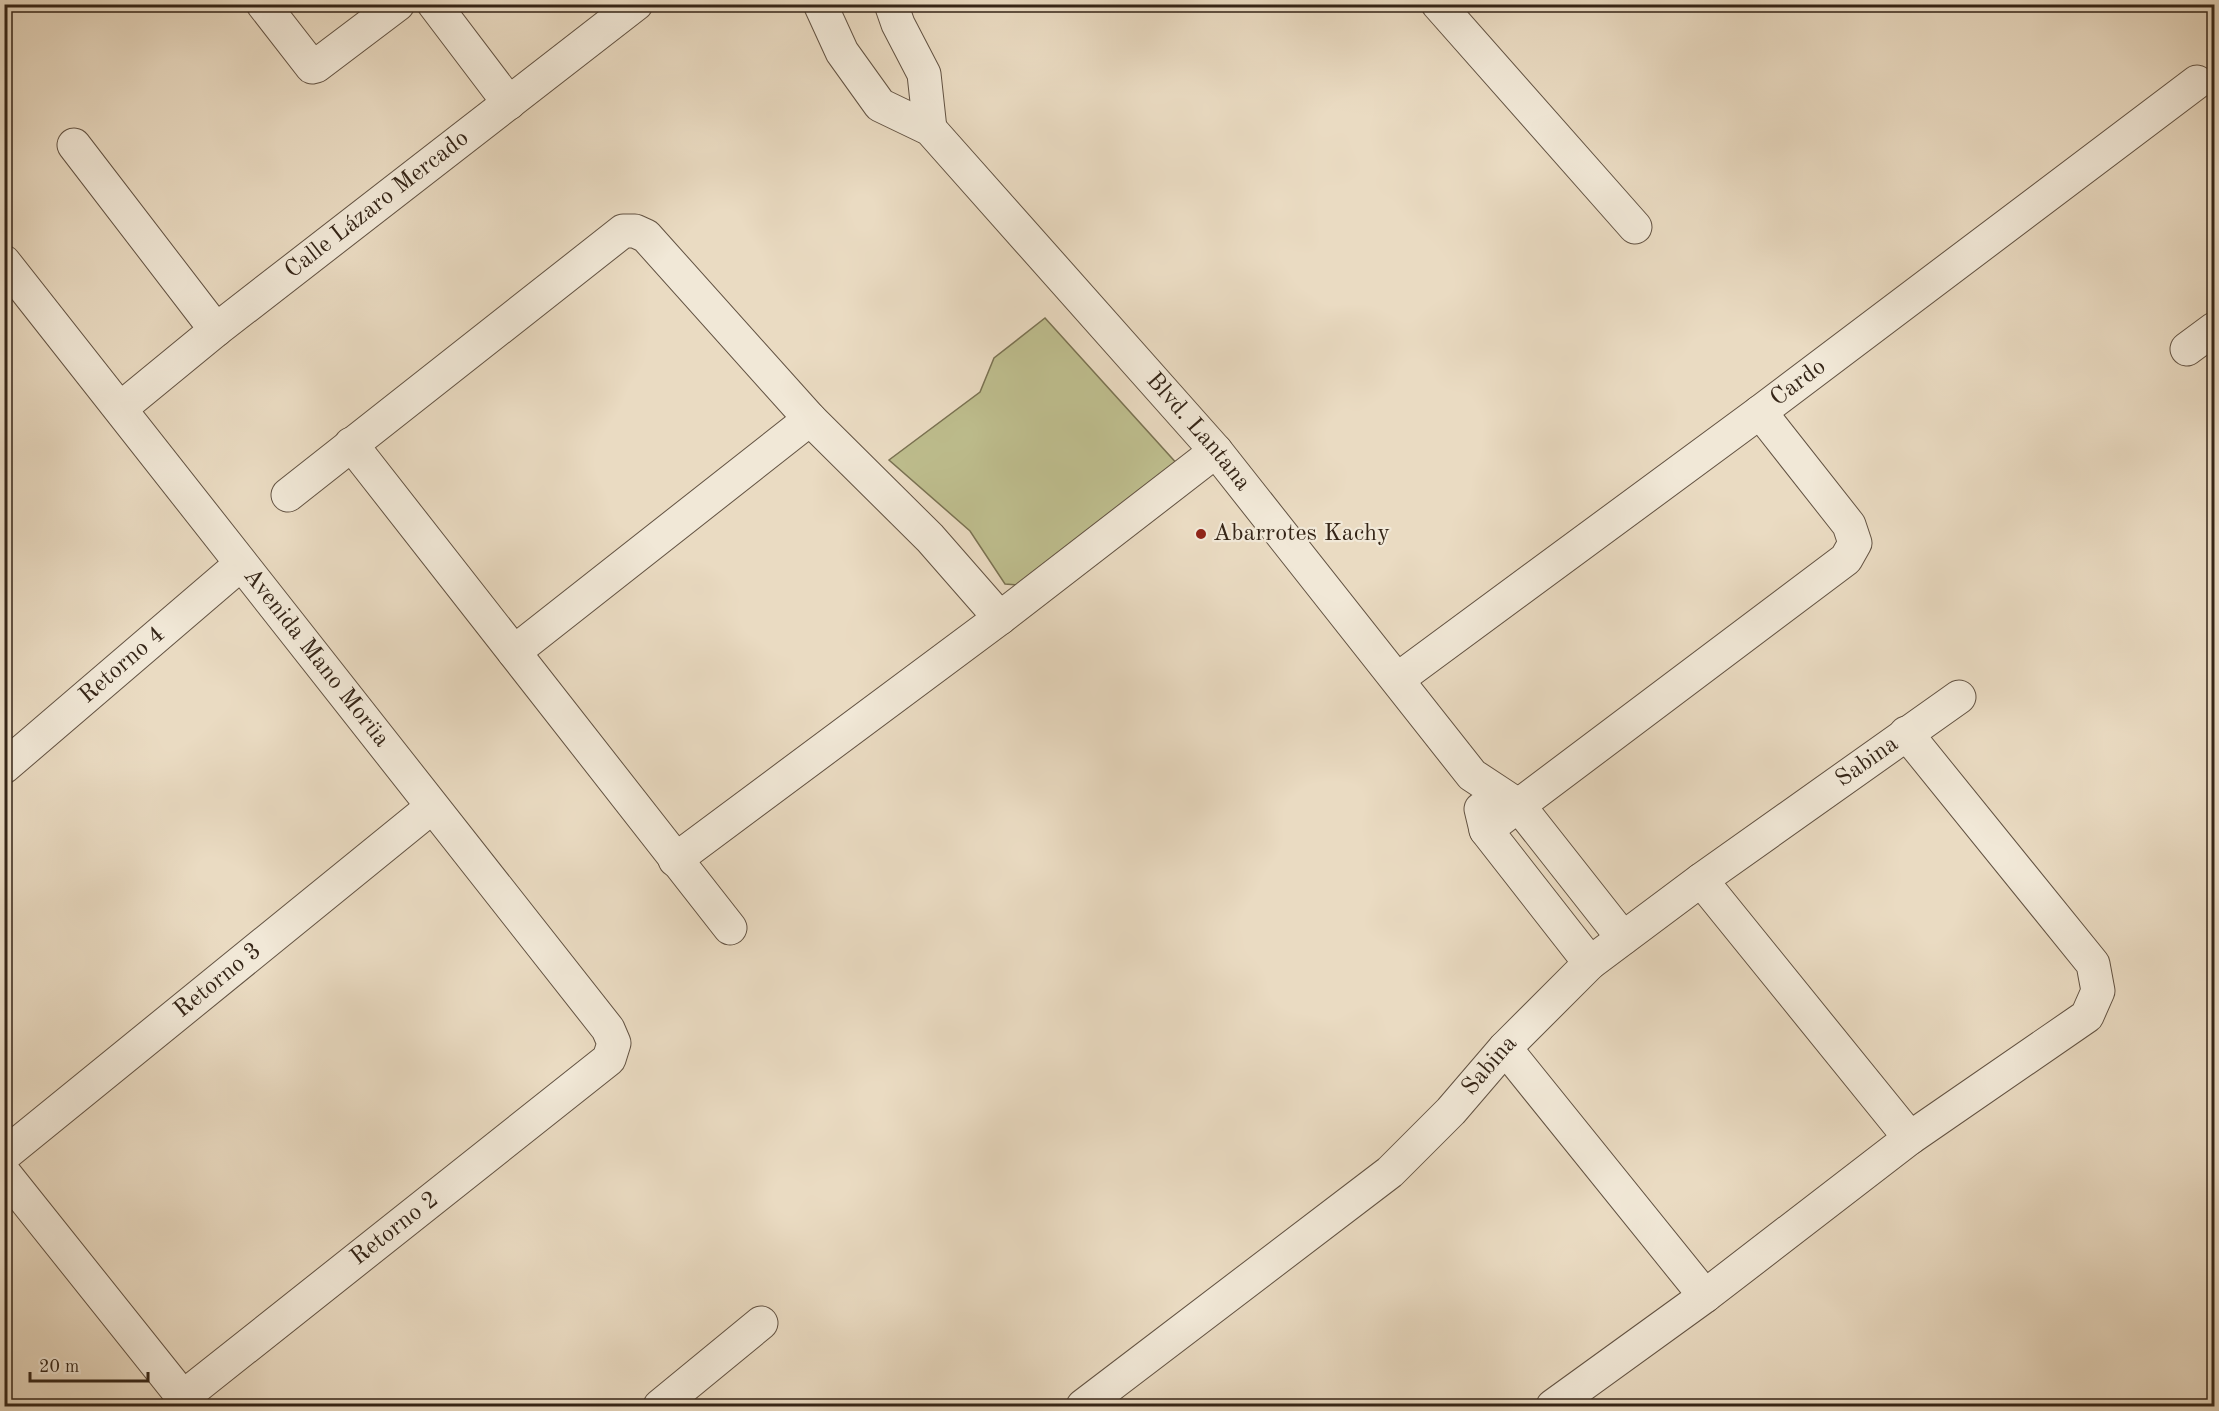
<svg xmlns="http://www.w3.org/2000/svg" width="2219" height="1411" font-family="'Old Standard TT',serif">
<style>
.green{fill:#bebe8e;stroke:#7a7252;stroke-width:1.5}
.lines{fill:none;stroke-linecap:round;stroke-linejoin:round}
.minor-casing{stroke:#625242;stroke-width:35}
.minor{stroke:#f1e8d7;stroke-width:33}
.poi-dot{fill:#8f2418;stroke:#f1e8d7;stroke-width:2}
.labels{text-anchor:middle;dominant-baseline:central;stroke-width:4.5;stroke-linejoin:round;paint-order:stroke}
.street-label{font-size:24px;fill:#352517;stroke:#f1e8d7}
.poi-label{font-size:24px;fill:#352517;stroke:#f1e8d7;text-anchor:start}
</style>
<rect width="100%" height="100%" fill="#eadbc2"/>
<filter id="stains"><feTurbulence type="fractalNoise" baseFrequency=".00333" numOctaves="4"/><feColorMatrix values="0 0 0 0 .2 0 0 0 0 .09 0 0 0 0 .02 0 0 0 .5 -.17"/></filter>
<radialGradient id="worn" r=".72"><stop offset=".6" stop-color="#630" stop-opacity="0"/><stop offset="1" stop-color="#630" stop-opacity=".3"/></radialGradient>
<path class="green" d="M1045,318L1179,466L1029,586L1005,584L970,531L889,460L980,392L994,358Z"/>
<g class="lines">
<g class="minor-casing">
<g id="minor">
<path d="M263,4L312,67L316,66L398,4"/>
<path d="M434,4L509,103"/>
<path id="s1" d="M820,4L842,52L880,105L930,129L1216,451L1472,775L1519,806L1623,938"/>
<path d="M891,4L898,24L924,74L930,129"/>
<path d="M1438,4L1635,227"/>
<path d="M74,145L216,330"/>
<path id="s2" d="M4,262L608,1029L614,1043L609,1059L182,1398"/>
<path d="M2187,349L2214,329"/>
<path id="s3" d="M121,408L216,330L636,4"/>
<path d="M351,444L730,928"/>
<path d="M288,495L623,231H635L646,236L810,419L930,538L1000,618"/>
<path d="M514,652L810,419"/>
<path id="s4" d="M1398,679L1760,412L2197,82"/>
<path id="s5" d="M4,767L241,564"/>
<path d="M1481,809L1486,830L1590,963"/>
<path d="M1486,830L1846,559L1855,543L1849,525L1760,412"/>
<path d="M675,860L1000,618L1216,451"/>
<path d="M1701,880L1910,1138"/>
<path d="M1505,1048L1705,1296"/>
<path id="s6" d="M4,1155L432,807"/>
<path d="M4,1173L190,1406"/>
<path d="M660,1406L761,1323"/>
<path id="s7" d="M1083,1406L1390,1172L1451,1111L1505,1048L1590,963L1701,880L1959,697"/>
<path d="M1553,1406L1705,1296L1910,1138L2087,1016L2098,991L2093,964L1906,733"/>
</g>
</g>
<use href="#minor" class="minor"/>
</g>
<circle class="poi-dot" cx="1201" cy="534" r="6"/>
<g class="labels">
<g class="street-label">
<text stroke="none"><textPath href="#s3" startOffset="327">Calle Lázaro Mercado</textPath></text>
<text stroke="none"><textPath href="#s4" startOffset="498">Cardo</textPath></text>
<text stroke="none"><textPath href="#s1" startOffset="578">Blvd. Lantana</textPath></text>
<text stroke="none"><textPath href="#s2" startOffset="504">Avenida Mano Morüa</textPath></text>
<text stroke="none"><textPath href="#s5" startOffset="156">Retorno 4</textPath></text>
<text stroke="none"><textPath href="#s7" startOffset="1018">Sabina</textPath></text>
<text stroke="none"><textPath href="#s6" startOffset="276">Retorno 3</textPath></text>
<text stroke="none"><textPath href="#s7" startOffset="532">Sabina</textPath></text>
<text transform="translate(395 1229) rotate(-38)">Retorno 2</text>
</g>
<g class="poi-label">
<text x="1213" y="534">Abarrotes Kachy</text>
</g>
</g>
<rect width="2219" height="1411" fill="none" stroke="#eadbc2" stroke-width="24"/>
<rect x="6" y="6" width="2207" height="1399" fill="none" stroke="#352517" stroke-width="3"/>
<rect x="12" y="12" width="2195" height="1387" fill="none" stroke="#352517" stroke-width="1.5"/>
<path d="M30 1372v9h118v-9" fill="none" stroke="#352517" stroke-width="3"/>
<text x="39" y="1372" font-size="18" fill="#352517" stroke="#f1e8d7" stroke-width="4.5" paint-order="stroke">20 m</text>
<rect width="100%" height="100%" filter="url(#stains)"/>
<rect width="100%" height="100%" fill="url(#worn)"/>
</svg>
